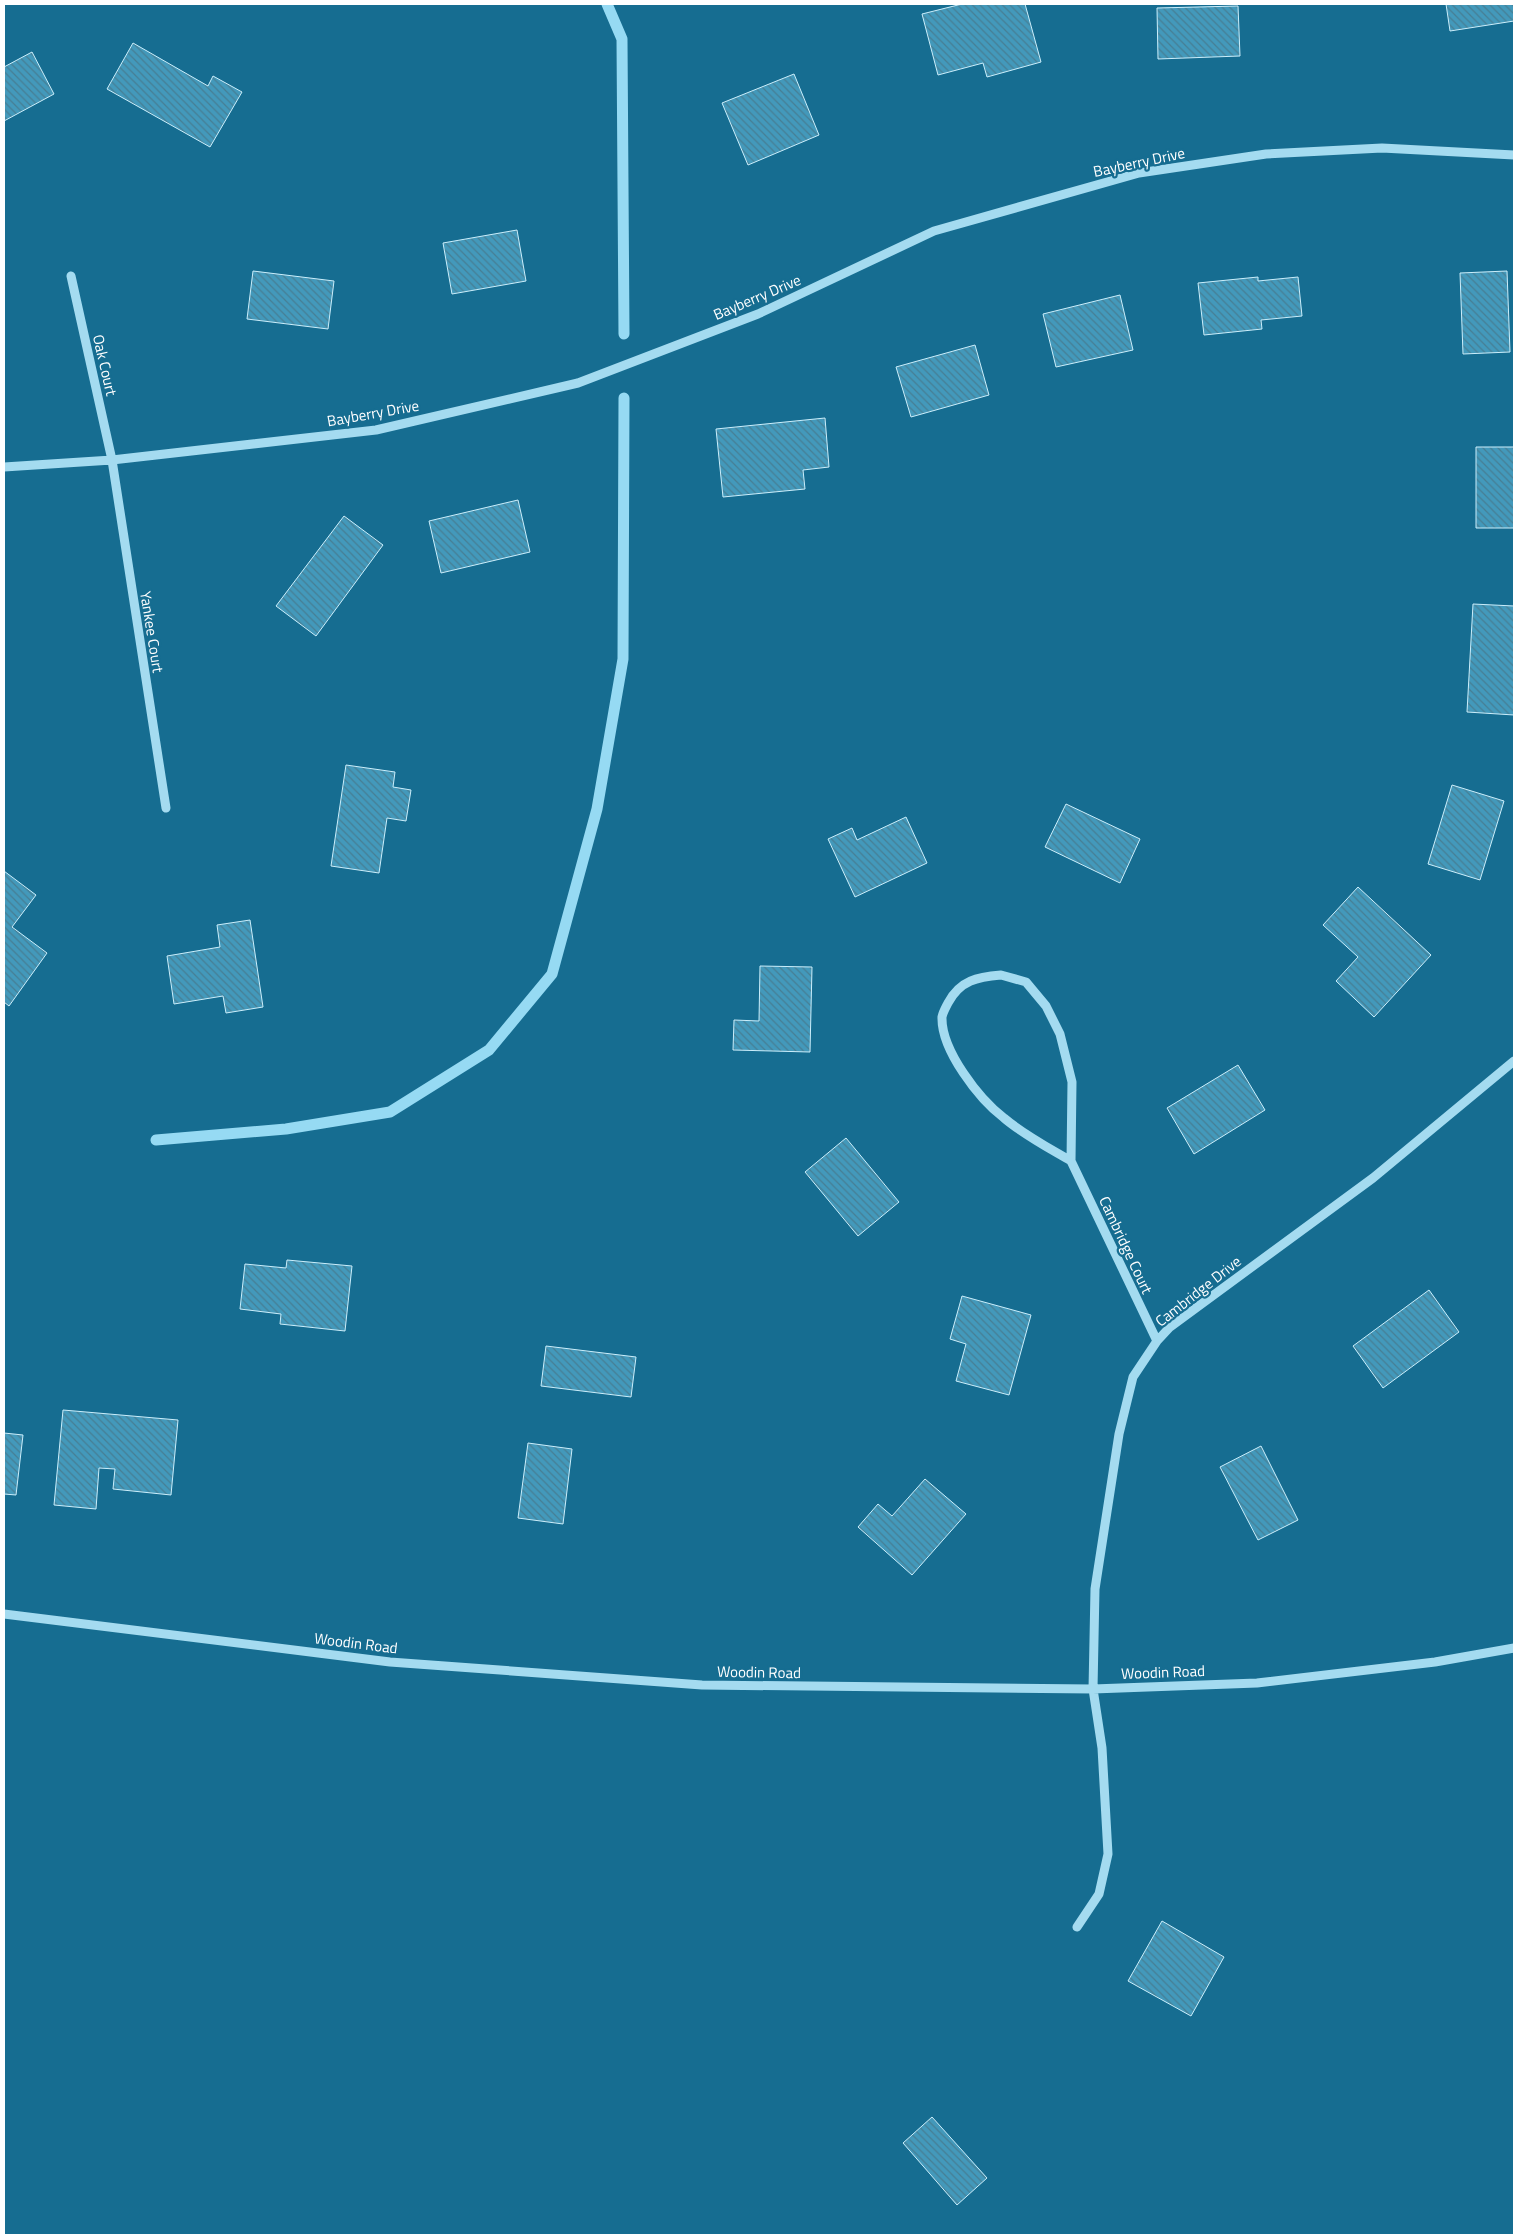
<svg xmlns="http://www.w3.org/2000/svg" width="1518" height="2239" font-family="'Titillium Web',sans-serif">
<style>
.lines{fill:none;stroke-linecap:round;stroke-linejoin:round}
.stream{stroke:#96daf3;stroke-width:11}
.building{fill:url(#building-back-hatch);stroke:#cbeefb}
.minor{stroke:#a4dbf0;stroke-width:9}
.labels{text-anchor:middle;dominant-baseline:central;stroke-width:4.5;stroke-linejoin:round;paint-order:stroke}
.street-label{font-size:15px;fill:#fff;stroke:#166d91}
</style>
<defs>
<pattern id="building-back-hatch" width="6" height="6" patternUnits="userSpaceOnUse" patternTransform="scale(1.25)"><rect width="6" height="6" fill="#4399bb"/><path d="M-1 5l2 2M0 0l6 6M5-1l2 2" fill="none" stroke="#467e94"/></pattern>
</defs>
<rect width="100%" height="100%" fill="#166d91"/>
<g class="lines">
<path class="stream" d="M607,4L622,39L624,334
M156,1140L286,1129L390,1112L489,1050L552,974L597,809L623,659L624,398"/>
</g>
<path class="building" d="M962,4H1025L1041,62L987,77L983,63L938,75L922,14Z
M1446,4H1514V21L1450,31Z
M1238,6L1240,56L1158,59L1157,8Z
M133,43L208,86L213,76L242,92L210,147L107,89Z
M32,52L54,94L4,121V67Z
M794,74L819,135L748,165L722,103Z
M517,230L526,281L452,294L443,243Z
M253,271L334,281L328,329L247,319Z
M1507,271L1510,352L1463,354L1460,273Z
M1258,277V281L1298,277L1302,316L1261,320L1262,329L1204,335L1198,283Z
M1120,295L1133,350L1056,367L1043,314Z
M975,345L989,395L911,417L896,367Z
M825,418L829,467L803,470L805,489L723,497L716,429Z
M1476,447H1514V528H1476Z
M518,500L530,552L441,573L429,521Z
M344,516L383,545L316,636L276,606Z
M1473,604L1514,606V715L1467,712Z
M346,765L395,772L393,787L411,790L406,821L387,818L379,873L331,866Z
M1452,785L1504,801L1480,880L1428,864Z
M1066,804L1140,839L1120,883L1045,847Z
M906,817L927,863L855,897L828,839L852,828L857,840Z
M4,871L36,895L12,927L47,953L9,1006L4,1002Z
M1358,887L1431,955L1374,1017L1336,981L1358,957L1323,925Z
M250,920L263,1007L226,1013L223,996L174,1004L167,956L220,947L217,925Z
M760,966L812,967L810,1052L733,1050L734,1020L759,1021Z
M1238,1065L1265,1110L1194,1154L1167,1108Z
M846,1138L899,1202L858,1236L805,1172Z
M287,1260L352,1266L345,1331L280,1324L281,1314L240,1309L245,1264L286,1268Z
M1429,1290L1459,1332L1383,1388L1353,1346Z
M962,1296L1031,1315L1009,1395L956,1381L966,1344L950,1339Z
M546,1346L636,1357L631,1397L541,1386Z
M63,1410L178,1420L171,1495L113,1489L115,1469L99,1468L96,1509L54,1505Z
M4,1433L23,1435L16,1495L4,1494Z
M528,1443L572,1449L563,1524L518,1518Z
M1261,1446L1298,1520L1258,1540L1220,1467Z
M925,1479L966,1514L912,1575L858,1527L878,1504L892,1516Z
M1162,1921L1224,1957L1191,2016L1128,1981Z
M932,2117L987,2178L957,2205L903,2143Z"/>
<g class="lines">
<path class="minor" d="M71,276L112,460L166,808
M4,467L112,460L376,430L578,383L758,314L934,231L1139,173L1266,154L1382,148L1514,155
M1001,975L1026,982L1046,1006L1060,1034L1072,1082L1071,1161C1049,1148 1024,1135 1004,1118C979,1099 941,1050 942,1017C943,1012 946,1007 948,1003C960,980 978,977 1001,975Z
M1071,1161L1157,1341
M4,1614L390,1662L702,1685L1093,1689L1257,1683L1435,1662L1514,1648
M1077,1927L1099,1894L1108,1854L1102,1748L1093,1689L1095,1589L1119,1434L1133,1377L1157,1341L1170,1327L1373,1178L1514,1061"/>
</g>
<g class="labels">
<g class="street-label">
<text transform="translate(1139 162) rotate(-12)">Bayberry Drive</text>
<text transform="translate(757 297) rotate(-23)">Bayberry Drive</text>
<text transform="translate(105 365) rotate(77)">Oak Court</text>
<text transform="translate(373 413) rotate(-10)">Bayberry Drive</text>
<text transform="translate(152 632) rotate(81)">Yankee Court</text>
<text transform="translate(1126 1245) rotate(65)">Cambridge Court</text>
<text transform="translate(1198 1291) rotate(-38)">Cambridge Drive</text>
<text transform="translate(356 1643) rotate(7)">Woodin Road</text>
<text transform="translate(759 1672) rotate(1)">Woodin Road</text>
<text transform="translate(1163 1672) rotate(-2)">Woodin Road</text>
</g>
</g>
<rect width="1518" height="2239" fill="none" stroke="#ffffff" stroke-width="10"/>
</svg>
